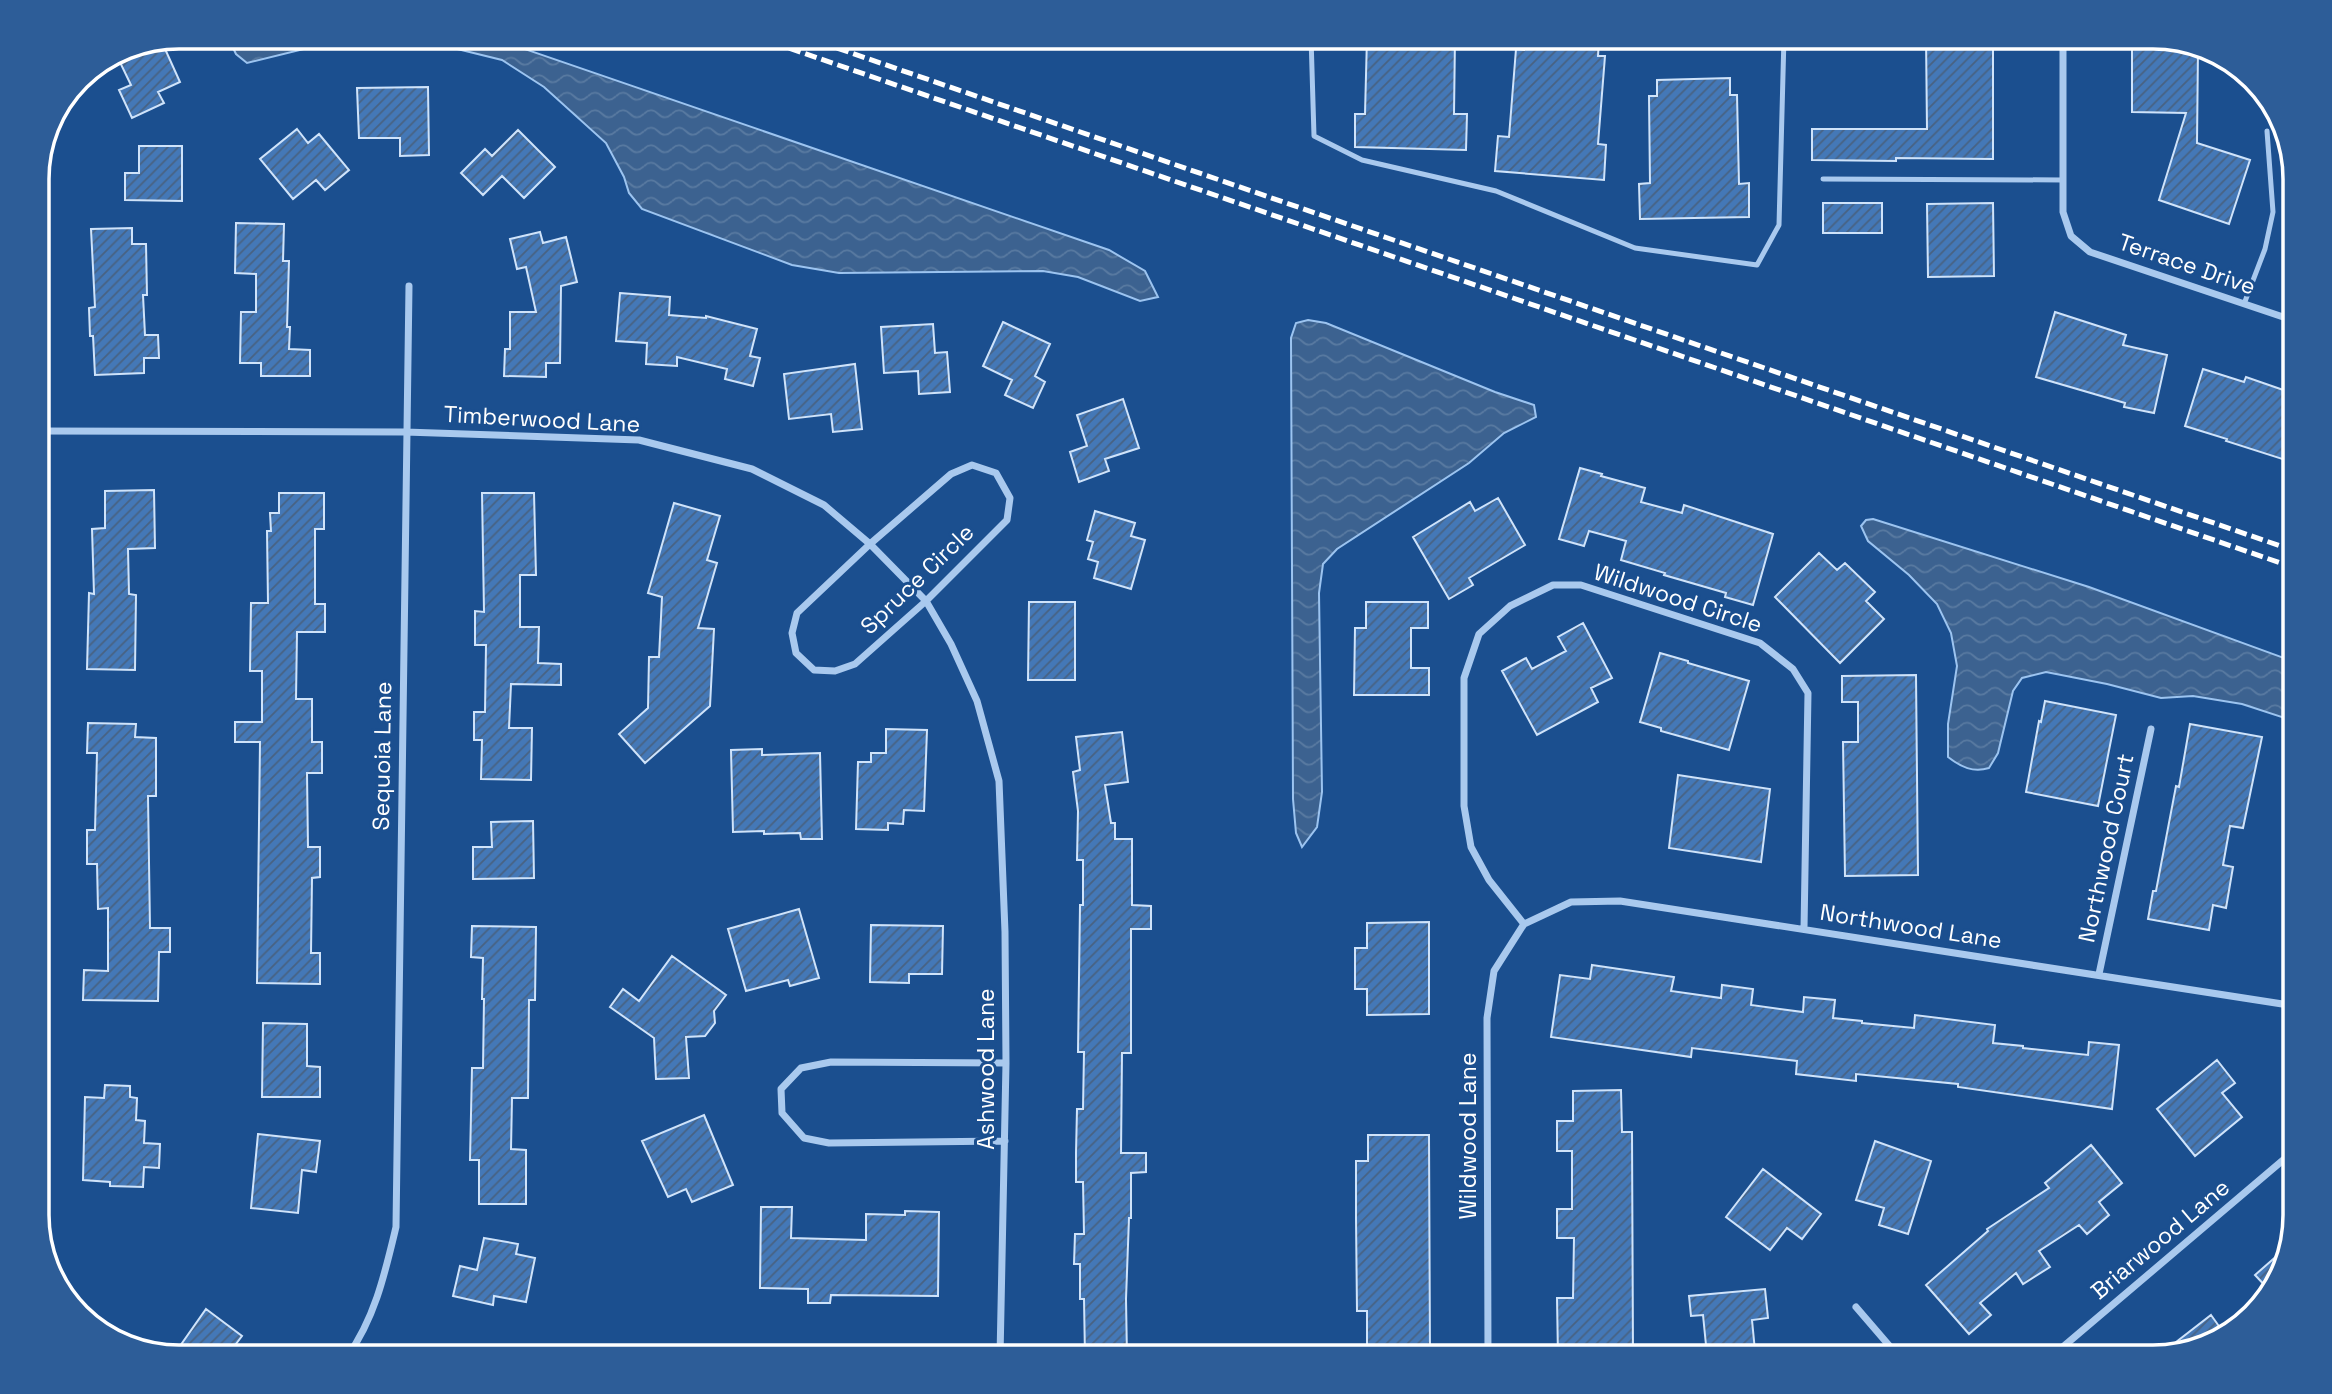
<svg xmlns="http://www.w3.org/2000/svg" width="2332" height="1394" font-family="'Space Grotesk',sans-serif">
<style>
.water{fill:url(#water-waves);stroke:#9cc4f0;stroke-width:2}
.building{fill:url(#building-hatch);stroke:#cfe3fa;stroke-width:2}
.lines{fill:none;stroke-linecap:round;stroke-linejoin:round}
.service{stroke:#a9c9ee;stroke-width:5}
.minor{stroke:#a9c9ee;stroke-width:7}
.rail{stroke:#fff;stroke-width:5;stroke-dasharray:12 5;stroke-linecap:butt}
.labels{text-anchor:middle;dominant-baseline:central;stroke-width:6;stroke-linejoin:round;paint-order:stroke}
.street-label{font-size:23px;fill:#fff;stroke:#1b4f8f}
.rim{fill:none;stroke:#fff;stroke-width:3.5}
</style>
<defs>
<pattern id="water-waves" width="16" height="10" patternUnits="userSpaceOnUse" patternTransform="scale(1.75)"><rect width="16" height="10" fill="#3c6290"/><path d="M0 5q4-4 8 0t8 0" fill="none" stroke="#597aa1"/></pattern>
<pattern id="building-hatch" width="6" height="6" patternUnits="userSpaceOnUse" patternTransform="scale(1.75)"><rect width="6" height="6" fill="#4478b7"/><path d="M-1 1l2-2M0 6l6-6M5 7l2-2" fill="none" stroke="#486282"/></pattern>
</defs>
<rect width="100%" height="100%" fill="#1b4f8f"/>
<path class="water" d="M228,37H490L1109,250L1145,271L1158,297L1140,301L1078,277L1043,271L839,273L792,265L642,209L629,193L624,177L606,143L544,87L502,60L441,45H320L247,63L236,54Z
M1308,320L1326,323L1495,392L1534,405L1536,417L1504,433L1469,463L1337,549L1323,564L1319,593L1322,792L1317,827L1302,847L1296,833L1293,799L1291,338L1296,323Z
M1873,519L2089,587L2295,662V733L2294,730L2282,717L2242,704L2193,696L2161,698L2107,684L2046,672L2022,678L2013,691L1998,753L1989,768C1973,773 1961,767 1948,757V724L1957,666L1951,633L1937,604L1909,575L1868,541L1861,526L1866,520Z"/>
<path class="building" d="M1367,37H1455L1454,114H1467L1466,150L1355,147V114H1365Z
M1525,37L1599,40L1598,56H1605L1598,144L1606,145L1604,180L1495,171L1498,136L1509,137L1516,49L1524,50Z
M1926,37H1985V39H1993V159L1896,158V161L1812,160V129H1927Z
M2132,37L2157,38L2198,49L2197,143L2250,160L2229,224L2159,200L2186,113L2132,112Z
M161,40L180,82L158,92L164,103L132,118L119,90L131,85L116,54L134,46Z
M1730,78V95H1737L1739,184L1749,183V217L1640,219L1639,184L1650,183L1649,96H1657V80Z
M428,87L429,155L400,156V138H359L357,88Z
M297,129L308,143L319,134L349,170L325,190L316,180L293,199L260,159Z
M518,130L555,167L524,198L502,176L483,195L461,173L485,149L492,156Z
M139,146H182V201L125,200V173H139Z
M1823,203H1882V233H1823Z
M1993,203L1994,276L1928,277L1927,204Z
M236,223L284,224L283,261H289L287,327H290L289,349L310,350V376H261V363H240L241,312H256V274L235,273Z
M132,228V244H146L147,295H143L145,335H158L159,358H144V373L95,375L93,336H90L89,308L95,307L91,229Z
M540,232L543,243L566,237L577,282L561,286L560,363H546V377L504,376L505,349H510V312H536L526,267L517,269L510,239Z
M620,293L670,297L669,315L706,318V316L757,329L750,356L760,358L753,386L725,379L727,369L677,357V366L646,364L647,343L616,341Z
M2055,312L2126,335L2123,345L2167,355L2154,413L2124,407L2125,403L2036,377Z
M1003,322L1050,344L1035,376L1045,382L1033,408L1005,395L1012,380L983,366Z
M933,324L935,353L947,352L950,392L919,394L918,371L884,373L881,327Z
M855,364L862,429L833,432L831,414L789,419L784,374Z
M2203,369L2244,382L2246,377L2295,394V463L2226,441L2227,439L2185,426Z
M1123,399L1139,448L1105,459L1109,471L1079,482L1070,452L1087,446L1077,415Z
M1580,468L1602,474L1601,476L1645,488L1641,502L1682,513L1684,505L1773,534L1753,605L1725,597L1726,593L1664,575L1665,573L1621,560L1626,541L1589,531L1584,546L1559,539Z
M154,490L155,548L128,549L129,594L136,595L135,670L87,669L89,593L94,594L92,529L105,528V491Z
M279,493H324V529H315V604H325V632H297L296,699H312V742H322V773H307L308,847H320V877L312,878L311,953H320V984L257,983L260,742H235V722H262V671H250L251,603H268L267,531H271L270,513H279Z
M482,493H534L536,575H520V627H539L538,663L561,664V685L511,684L509,728H532L531,780L481,779L482,740H474V712H485L486,645H475V611L484,612Z
M1498,498L1525,545L1469,578L1473,585L1449,599L1413,537L1470,502L1475,511Z
M674,503L720,516L707,560L717,563L698,628L714,629L710,706L645,763L619,734L648,708L649,657H659L662,597L648,593Z
M1095,511L1135,523L1131,536L1145,540L1131,589L1094,578L1098,562L1088,559L1093,542L1087,540Z
M1819,553L1837,570L1845,563L1875,592L1866,601L1884,619L1840,663L1775,597Z
M1029,602H1075V680H1028Z
M1366,602H1428V628H1411V668H1429V695H1354L1355,628H1366Z
M1583,623L1612,678L1591,688L1598,702L1537,735L1502,671L1526,658L1532,669L1566,651L1558,637Z
M1660,653L1688,661V663L1749,681L1729,750L1661,731V728L1640,722Z
M1916,675L1918,875L1845,876L1843,742H1858V702H1842V676Z
M2045,701L2116,715L2098,806L2026,792L2039,721L2041,722Z
M88,723L136,724L135,737L156,738V796H148L150,928H170V952H159L158,1001L83,1000L84,970L108,971V908L98,909L97,864H87V830H95L97,753H87Z
M2190,724L2262,737L2243,828L2230,826L2223,865L2233,867L2226,908L2213,905L2209,930L2148,919L2153,891H2156L2176,786L2179,787Z
M886,729L927,730L924,811L904,810L903,824L888,823V830L856,829L858,762H871V753H886Z
M1122,732L1128,782L1105,785L1111,823H1115V839H1132V905L1151,906V929H1131V1053H1122L1121,1153H1146V1172L1131,1173V1218H1129L1126,1299L1127,1357H1085L1084,1299H1080V1264H1074L1075,1234H1084L1083,1182H1076V1153L1077,1109H1083L1084,1052H1078L1080,905H1083V860H1077L1078,811L1073,772L1080,770L1076,737Z
M762,749V755L820,753L822,839H801L800,833L764,834V831L733,832L731,750Z
M1678,775L1770,789L1761,862L1669,848Z
M533,821L534,878L473,879V847H492L491,822Z
M799,909L819,978L790,986L788,980L746,991L728,929Z
M1429,922V1014L1367,1015V989H1355V948H1367V923Z
M871,925L943,926L942,974H909V983L870,982Z
M472,926L536,927L535,1000H529L528,1098H512L511,1149L526,1150V1204H479V1160H470L472,1068H483L484,999H482L483,958L471,957Z
M672,956L726,995L714,1011L715,1023L705,1036L686,1037L689,1078L656,1079L654,1038L610,1007L623,989L639,1001Z
M1592,965L1674,977L1671,991L1721,998L1722,985L1753,989L1751,1005L1803,1012L1804,997L1835,1000L1833,1018L1862,1021V1023L1914,1028L1915,1015L1995,1025L1993,1043L2023,1046V1048L2088,1055L2089,1042L2119,1045L2112,1109L1958,1087V1084L1856,1074V1081L1796,1074L1797,1061L1692,1048L1691,1057L1551,1037L1560,975L1590,979Z
M263,1023L307,1024V1066L320,1067V1097H262Z
M2217,1060L2235,1083L2222,1093L2242,1117L2195,1156L2157,1109Z
M105,1085L130,1086V1097L137,1098L136,1120L145,1121L144,1143L160,1144L159,1168L144,1167L143,1187L110,1186V1182L83,1180L85,1097L104,1098Z
M1621,1090L1622,1132H1632L1633,1357H1558L1557,1298H1573L1574,1238H1557V1209H1572V1151H1557V1121H1573V1091Z
M704,1115L733,1185L692,1202L686,1189L668,1197L642,1141Z
M258,1134L320,1141L316,1172L302,1170L298,1213L251,1208Z
M1368,1135H1429L1430,1357H1367V1311H1357L1356,1219V1161H1368Z
M1875,1141L1931,1161L1908,1234L1879,1225L1884,1208L1856,1200Z
M2091,1145L2122,1183L2099,1202L2109,1215L2087,1234L2079,1225L2039,1251L2050,1267L2023,1284L2016,1273L1980,1303L1991,1315L1969,1334L1926,1285L1988,1231L1987,1229L2049,1188L2045,1183Z
M1763,1169L1821,1214L1802,1239L1787,1228L1770,1250L1726,1217Z
M761,1207H792L791,1238L866,1240V1214L905,1215V1211L939,1212L938,1296L831,1295L830,1303H808V1289L760,1288Z
M484,1238L518,1244L516,1254L535,1258L526,1302L494,1296L493,1305L453,1296L460,1266L477,1270Z
M2287,1247L2276,1287L2271,1292L2255,1275Z
M1765,1289L1768,1318L1752,1320L1755,1351L1707,1355L1703,1315L1691,1316L1689,1296Z
M206,1309L242,1336L226,1357L173,1356Z
M2211,1315L2226,1336L2225,1338L2158,1356Z"/>
<g class="lines">
<path class="service" d="M1311,37L1314,136L1362,160L1496,191L1635,248L1757,265L1779,225L1784,37
M1823,179L2063,180
M2244,304L2265,249L2273,212L2267,131"/>
<path class="minor" d="M2063,37V212L2071,236L2090,252L2295,321
M37,431L405,432L639,440L752,469L824,505L870,544L926,601L951,644L977,701L999,781L1005,932L1006,1063L1000,1357
M972,465L996,473L1010,498L1007,520L926,601L855,664L835,671L814,670L796,653L792,633L797,613L870,544L951,474Z
M1524,924L1489,880L1471,847L1464,806V678L1479,634L1510,606L1553,585H1581L1760,643L1793,669L1808,693L1804,929
M1524,924L1571,902L1620,901L2295,1006
M2099,974L2151,729
M1005,1141L829,1143L804,1138L782,1113L781,1089L801,1068L831,1062L1006,1063
M1856,1307L1899,1357
M347,1357C375,1318 385,1273 396,1227L409,286
M1488,1357L1487,1018L1494,971L1524,924
M2051,1357L2295,1150"/>
<path class="rail" d="M757,37L2295,568
M805,37L2295,551"/>
</g>
<g class="labels">
<g class="street-label">
<text transform="translate(2187 264) rotate(19)">Terrace Drive</text>
<text transform="translate(542 419) rotate(3)">Timberwood Lane</text>
<text transform="translate(917 579) rotate(-44)">Spruce Circle</text>
<text transform="translate(1678 598) rotate(18)">Wildwood Circle</text>
<text transform="translate(382 756) rotate(-89)">Sequoia Lane</text>
<text transform="translate(2106 848) rotate(-78)">Northwood Court</text>
<text transform="translate(1911 926) rotate(9)">Northwood Lane</text>
<text transform="translate(986 1069) rotate(-90)">Ashwood Lane</text>
<text transform="translate(1468 1136) rotate(-90)">Wildwood Lane</text>
<text transform="translate(2160 1239) rotate(-40)">Briarwood Lane</text>
</g>
</g>
<path d="M0 0H2332V1394H0ZM179 49H2153A130 130 0 0 1 2283 179V1215A130 130 0 0 1 2153 1345H179A130 130 0 0 1 49 1215V179A130 130 0 0 1 179 49Z" fill="#2d5d98" fill-rule="evenodd"/>
<path class="rim" d="M179 49H2153A130 130 0 0 1 2283 179V1215A130 130 0 0 1 2153 1345H179A130 130 0 0 1 49 1215V179A130 130 0 0 1 179 49Z"/>
</svg>
